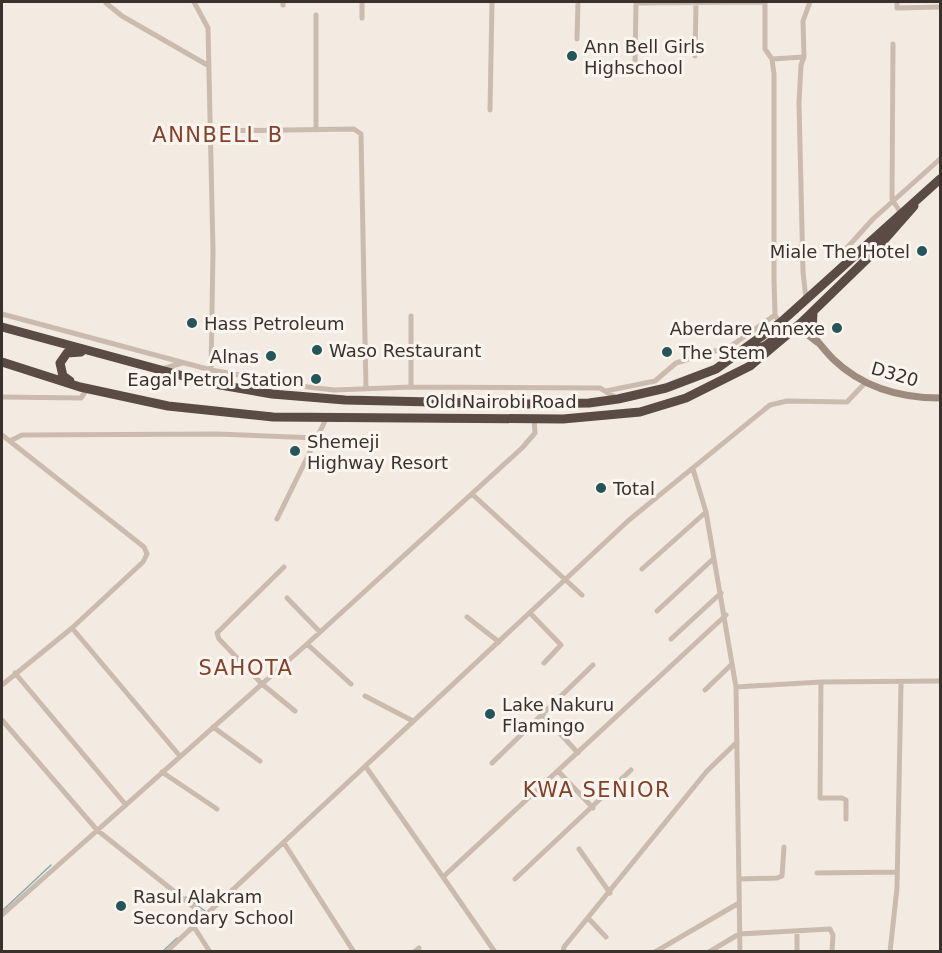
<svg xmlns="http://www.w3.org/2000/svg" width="942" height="953" font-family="'DejaVu Sans',sans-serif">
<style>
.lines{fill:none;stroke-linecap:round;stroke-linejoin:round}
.stream{stroke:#82acae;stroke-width:1.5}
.street{stroke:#cbbbae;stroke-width:5}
.secondary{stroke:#9e8b7f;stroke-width:7}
.highway{stroke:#5a4b44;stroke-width:9}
.poi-dot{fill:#235559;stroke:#faf5ef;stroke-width:2}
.labels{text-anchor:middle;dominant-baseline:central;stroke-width:6;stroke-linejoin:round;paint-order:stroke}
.poi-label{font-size:18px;fill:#3a302c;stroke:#faf5ef;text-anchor:start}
.street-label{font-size:18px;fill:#3a302c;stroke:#faf5ef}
.quarter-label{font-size:21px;letter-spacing:1.5px;fill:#844029;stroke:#faf5ef}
</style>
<rect width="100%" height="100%" fill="#f3ebe2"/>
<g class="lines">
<path class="stream" d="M186,897L205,911
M2,911L51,865
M162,952L177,938"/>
<path class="street" d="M194,2L208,28L213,251L211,370
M283,2V5
M765,2V49L772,59L774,74V280L775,315L780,323
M897,2V8L940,7
M106,3L122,16L209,66
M636,3L765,2
M362,18V2
M577,39L578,2
M893,44L892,199L900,212
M695,56L696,3
M804,57L803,21L810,2
M772,59L804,57L801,65L799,103L803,272L806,299
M635,66L636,2
M490,110L492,2
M316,130V15
M210,131L354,129L361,134L366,389
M774,248H802
M844,251L873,219L940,159
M2,314L211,370L308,387L334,390L411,387L600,388L618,399
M162,369L182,363
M411,387V316
M606,391L655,381L676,363L731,346L775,315
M2,397L81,398L87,389
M2,435L144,547L147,554L143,562L72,628L2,685
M10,441L22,435L218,434L317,438
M693,469L706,512L736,687L740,952
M472,494L582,595
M277,519L327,417
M284,567L217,633L219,639L262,684L295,711
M642,569L706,512
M287,598L320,632
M657,611L713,559
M530,613L561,645L544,663
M467,617L499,642
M72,628L179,755
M671,639L721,593
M307,644L351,684
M15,673L126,805
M821,682L820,798H842L846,800V819
M736,687L821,682L940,681
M705,690L732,664
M365,696L413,721
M542,714L578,753
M2,720L97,830L205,916
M213,727L260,761
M492,763L593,665
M366,767L443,877L726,615
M558,771L593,808
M162,772L217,809
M284,843L354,952
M579,849L610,893
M817,873L897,872
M443,877L495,952
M515,879L631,770
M739,879L777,878L782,876L784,847
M2,915L307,644L522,448L535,433L534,419
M589,919L606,937
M194,927L210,952
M166,952L629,520L770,405L787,401L847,402L865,383
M414,952L419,948
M563,952L564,947L707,771L737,742
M655,952L739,903
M709,952L739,934L830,929L833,935L832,952
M797,952V932
M890,952L897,888L901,683"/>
<path class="secondary" d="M801,323C813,334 821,347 833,359C862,387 900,398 940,398
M798,327L817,342"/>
<path class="highway" d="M2,327L209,383L272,394L345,400L526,404L589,403L618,399L666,388L716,369L780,323L940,179
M812,333L813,312
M741,356L765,346L781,334
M2,362L80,387L168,406L273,417L563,419L640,412L686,398L750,366L801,323L870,256L914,206
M70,381L63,376L60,363L67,353L81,352"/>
</g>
<g class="poi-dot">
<circle cx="572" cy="56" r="6"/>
<circle cx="922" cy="251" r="6"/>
<circle cx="192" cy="323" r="6"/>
<circle cx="837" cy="328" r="6"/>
<circle cx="317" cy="350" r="6"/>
<circle cx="667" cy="352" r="6"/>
<circle cx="271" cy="356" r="6"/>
<circle cx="316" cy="379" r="6"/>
<circle cx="295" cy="451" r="6"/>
<circle cx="601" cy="488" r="6"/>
<circle cx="490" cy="714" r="6"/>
<circle cx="121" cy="906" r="6"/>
</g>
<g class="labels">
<g class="poi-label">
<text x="584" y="46">Ann Bell Girls<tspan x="584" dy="21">Highschool</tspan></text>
<text x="910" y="251" text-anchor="end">Miale The Hotel</text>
<text x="204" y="323">Hass Petroleum</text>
<text x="825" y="328" text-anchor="end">Aberdare Annexe</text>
<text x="329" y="350">Waso Restaurant</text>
<text x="679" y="352">The Stem</text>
<text x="259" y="356" text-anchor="end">Alnas</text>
<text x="304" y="379" text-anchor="end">Eagal Petrol Station</text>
<text x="307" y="441">Shemeji<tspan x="307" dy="21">Highway Resort</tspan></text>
<text x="613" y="488">Total</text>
<text x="502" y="704">Lake Nakuru<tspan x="502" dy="21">Flamingo</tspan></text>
<text x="133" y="896">Rasul Alakram<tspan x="133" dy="21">Secondary School</tspan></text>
</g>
<g class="street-label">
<text transform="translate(895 374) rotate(16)">D320</text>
<text x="501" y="401">Old Nairobi Road</text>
</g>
<g class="quarter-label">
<text x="218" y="135">ANNBELL B</text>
<text x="246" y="668">SAHOTA</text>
<text x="597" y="790">KWA SENIOR</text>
</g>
</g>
<rect width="942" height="953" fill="none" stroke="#3a302c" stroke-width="6"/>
</svg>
